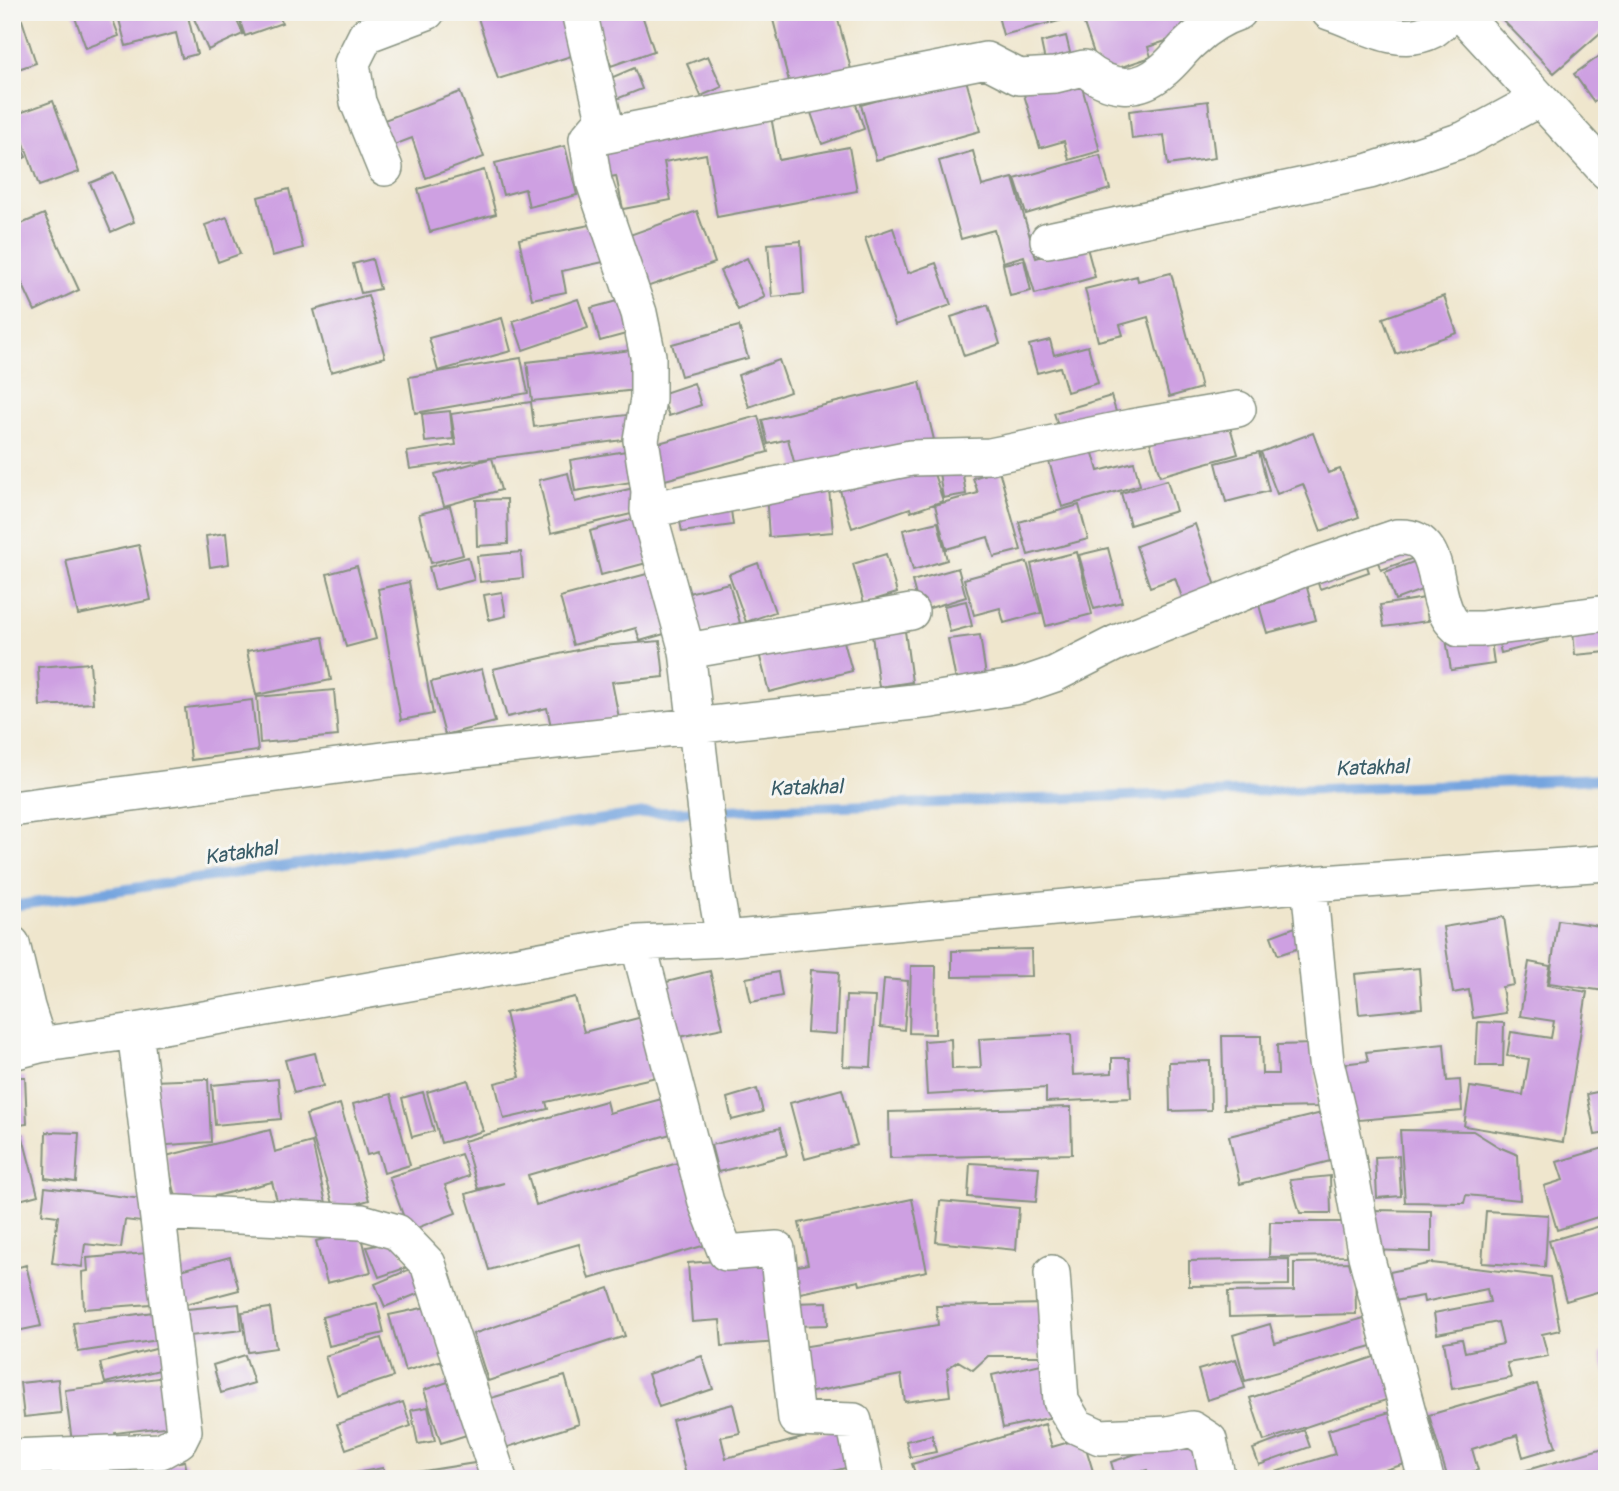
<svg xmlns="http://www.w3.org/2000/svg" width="1619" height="1491" font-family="Pangolin,sans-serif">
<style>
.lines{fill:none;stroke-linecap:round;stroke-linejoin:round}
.stream{stroke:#75a4df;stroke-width:10}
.building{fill:#cea0e2}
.street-casing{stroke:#879280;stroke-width:38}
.street{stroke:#fff;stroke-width:35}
.labels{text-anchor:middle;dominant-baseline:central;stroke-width:6;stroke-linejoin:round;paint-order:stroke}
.water-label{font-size:21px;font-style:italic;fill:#395c67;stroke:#f6f6f2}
</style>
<rect width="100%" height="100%" fill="#f6f6f2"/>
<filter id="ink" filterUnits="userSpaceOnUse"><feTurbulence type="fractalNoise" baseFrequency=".0143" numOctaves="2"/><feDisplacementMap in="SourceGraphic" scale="14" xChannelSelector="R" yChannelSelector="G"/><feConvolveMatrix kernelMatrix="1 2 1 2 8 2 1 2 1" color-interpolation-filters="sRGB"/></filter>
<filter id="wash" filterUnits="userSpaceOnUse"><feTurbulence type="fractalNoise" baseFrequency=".00686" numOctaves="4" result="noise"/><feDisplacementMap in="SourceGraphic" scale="28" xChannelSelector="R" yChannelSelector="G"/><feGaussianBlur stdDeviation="1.57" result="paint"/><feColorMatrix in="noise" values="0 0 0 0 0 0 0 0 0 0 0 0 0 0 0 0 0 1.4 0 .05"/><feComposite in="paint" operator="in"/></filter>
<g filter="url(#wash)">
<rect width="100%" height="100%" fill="#efe6cd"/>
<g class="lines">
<path class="stream" d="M12,906L645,813L1607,779"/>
</g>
<g id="blocks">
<path class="building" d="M73,12H110L119,36L86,48Z
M117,12H142L143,14L187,12L197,54L182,58L176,33L126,46Z
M191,12H233L243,34L208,50Z
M237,12H278L282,23L245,36Z
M476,12H495L496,15L499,12H575L587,51L498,79Z
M594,12H641L654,51L611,66Z
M771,12H836L852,73L791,89Z
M997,12H1046L1049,23L1003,35Z
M1049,12H1070L1072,17L1052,23Z
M1080,12H1179L1187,34L1148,47L1151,57L1101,74Z
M1495,12H1607V27L1554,73Z
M22,20L36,63L12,71V23Z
M1066,36L1073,65L1047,71L1041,42Z
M1607,51V109L1599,99L1594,102L1574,74Z
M708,56L722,87L701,96L687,64Z
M634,68L642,89L614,100L606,80Z
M1078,73L1100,151L1069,160L1064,141L1040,148L1022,88Z
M965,76L980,131L876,160L861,105Z
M460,92L484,157L426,178L412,138L386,148L376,123Z
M852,92L864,129L822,144L809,107Z
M53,101L79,172L39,186L14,115Z
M1208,101L1215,158L1168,165L1164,135L1132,139L1129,111Z
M770,111L779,160L849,147L857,191L717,217L706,154L664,162L671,200L623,209L616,176L599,179L592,144Z
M12,129L26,157L12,164Z
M565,146L577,195L529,207L525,189L503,195L495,163Z
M973,151L982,186L1013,178L1036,258L1086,244L1095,277L1035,294L1024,256L1003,262L994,230L961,239L939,161Z
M1100,155L1110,189L1026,214L1015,179Z
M484,170L496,214L430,232L418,189Z
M114,173L134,222L111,232L90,183Z
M289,189L303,248L272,256L258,197Z
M12,199L20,216L12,220Z
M697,211L715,263L641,289L624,237Z
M44,214L79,290L35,311L12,262V228Z
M227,217L240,254L218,262L205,225Z
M600,223L608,261L562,271L566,292L532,299L519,239Z
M893,228L908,273L936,263L951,305L895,325L865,238Z
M801,241L804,294L772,297L768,244Z
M747,258L765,297L738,310L720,271Z
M372,259L380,289L361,293L353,264Z
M1024,260L1031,291L1010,296L1003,264Z
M1171,273L1201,388L1169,397L1148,317L1120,325L1123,335L1098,341L1085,289L1137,276L1138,281Z
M368,295L385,357L331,372L314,310Z
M1444,296L1457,333L1396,354L1383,318Z
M628,298L637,331L600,341L591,308Z
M578,299L588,328L523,350L513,321Z
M988,305L1000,344L964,356L951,317Z
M502,318L511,351L438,371L429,338Z
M739,326L748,358L681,376L672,344Z
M1050,340L1054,355L1088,346L1098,383L1067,392L1060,367L1037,373L1029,345Z
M641,349L646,389L532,401L527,362Z
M521,358L528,393L415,413L409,377Z
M779,360L790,392L749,407L738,375Z
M920,382L935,444L798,477L788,439L768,444L762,420Z
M694,383L701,405L669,416L661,394Z
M1111,396L1118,418L1061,435L1054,413Z
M531,402L534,427L634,414L638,438L410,469L407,452L456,445L451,414Z
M450,411L453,439L425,442L422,414Z
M758,416L768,452L654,483L644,447Z
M1228,420L1238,454L1160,476L1150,442Z
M1313,433L1328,473L1340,469L1359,517L1321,531L1303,484L1277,494L1261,452Z
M1091,446L1098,471L1134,462L1140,485L1062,507L1048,458Z
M639,449L644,480L575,491L570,460Z
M1259,452L1269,491L1226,502L1216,463Z
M492,458L501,490L444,506L435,474Z
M930,462L943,501L911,512L910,508L852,528L838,484Z
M961,463L966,494L943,498L938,466Z
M999,470L1021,550L994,557L988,537L946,549L935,505L978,493L973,478Z
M568,473L575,502L642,486L648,510L551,533L539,480Z
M1167,480L1176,511L1130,525L1121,493Z
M829,489L833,532L769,537L766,493Z
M507,499L508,544L477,546L476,500Z
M730,503L733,525L682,532L678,511Z
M1079,505L1088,539L1028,555L1019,522Z
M450,506L463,555L431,563L419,514Z
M646,516L658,560L601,575L590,531Z
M938,522L947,560L913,570L903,530Z
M1195,524L1217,589L1183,600L1175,578L1150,587L1136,546Z
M226,533L229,564L210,567L206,536Z
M1370,541L1425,554L1381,570Z
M139,545L151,600L78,615L66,560Z
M1360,546L1369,572L1320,589L1311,563Z
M1108,548L1122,602L1094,609L1079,555Z
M521,552L523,578L480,582L477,556Z
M1077,552L1092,614L1046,626L1031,564Z
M886,554L897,593L864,603L853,564Z
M468,557L474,580L435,590L429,567Z
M1425,558L1435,585L1395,600L1385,572Z
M1027,562L1041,613L1004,623L1000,608L974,615L964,579Z
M758,563L775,612L746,622L729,574Z
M357,566L376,639L346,647L327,574Z
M958,568L966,597L920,611L912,581Z
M662,570L678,630L640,641L636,628L573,645L560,597Z
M1302,570L1316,620L1267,633L1259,605L1275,601L1270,578Z
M409,582L433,714L401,720L378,589Z
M729,583L740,623L689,635L680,595Z
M502,592L506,616L489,620L484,595Z
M1425,598L1428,621L1384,627L1380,605Z
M966,601L972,626L950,632L944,606Z
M1607,604V652L1575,655L1571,607Z
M1540,610L1548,641L1501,653L1494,622Z
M836,612L852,671L769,692L754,634Z
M905,631L912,682L879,687L872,635Z
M1490,633L1494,664L1451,670L1446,639Z
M980,635L986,676L956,681L948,639Z
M323,637L331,680L256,695L247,651Z
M660,641L664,677L612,682L619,718L552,731L547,708L507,717L493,669L590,647Z
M90,663L93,703L40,706L38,667Z
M482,669L495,722L445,735L431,682Z
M334,690L338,736L260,743L257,697Z
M252,700L258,751L191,760L185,708Z
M1504,917L1514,985L1502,987L1506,1013L1473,1018L1469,990L1453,993L1443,927Z
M1558,920L1607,927L1605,991L1549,983Z
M1298,926L1305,946L1278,955L1271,936Z
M1031,949L1032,976L952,977V951Z
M1529,962L1550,966L1547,985L1587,992L1563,1142L1464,1126L1470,1087L1523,1095L1529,1059L1507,1056L1511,1032L1551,1038L1554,1021L1520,1016Z
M911,966H936L935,1034L909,1033Z
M1419,968L1422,1008L1359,1014L1355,974Z
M811,970L839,972L836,1034L807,1032Z
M710,971L723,1028L669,1039L655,985Z
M778,972L782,996L751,1002L746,978Z
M884,979L908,981L904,1030L880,1027Z
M846,996L875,997L871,1067L843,1066Z
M575,997L584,1032L646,1016L661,1076L546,1102L548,1109L504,1119L495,1083L520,1077L505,1013Z
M1478,1022L1504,1023L1503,1066H1476Z
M1071,1034L1073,1075L1112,1073V1058H1129L1131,1098L1046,1102V1088L927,1095L924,1041L951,1039L952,1069L981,1068L979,1039Z
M1222,1036H1261L1262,1074H1278L1277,1045L1315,1044L1317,1107L1224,1109Z
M1444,1044L1447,1081L1460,1080L1462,1111L1347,1121L1342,1064L1368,1061L1366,1052Z
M315,1053L323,1086L294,1093L285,1060Z
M1210,1061L1211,1110L1170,1111L1169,1062Z
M12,1077H25L27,1124L12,1126Z
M208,1079L211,1142L154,1146L152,1081Z
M278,1079L281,1119L215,1125L212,1085Z
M468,1080L483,1131L441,1143L427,1092Z
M757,1089L763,1112L732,1120L727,1098Z
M842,1089L857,1145L805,1159L790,1103Z
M1607,1090V1133L1595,1135L1587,1094Z
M423,1092L434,1131L412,1137L402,1098Z
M391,1094L410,1165L384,1173L378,1152L367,1155L353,1104Z
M673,1096L681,1131L528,1175L536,1205L691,1159L716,1242L589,1279L579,1244L489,1270L466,1194L504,1183L478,1189L464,1141L606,1101L609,1113Z
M340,1104L369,1200L335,1210L306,1115Z
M1071,1107L1072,1154L890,1158L889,1112Z
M1330,1111L1342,1158L1240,1184L1229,1136Z
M780,1128L787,1155L718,1172L711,1145Z
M270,1130L275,1152L312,1142L326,1203L281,1215L272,1182L178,1205L166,1156Z
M1400,1130L1473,1131L1499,1147L1518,1155L1520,1200L1466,1195L1464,1203L1405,1202Z
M46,1132L79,1133L76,1182L45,1178Z
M22,1134L38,1195L12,1202V1136Z
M1607,1147V1214L1557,1230L1544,1186L1563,1180L1557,1162Z
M461,1154L469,1176L445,1185L456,1213L409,1231L389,1177Z
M1399,1156L1401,1196L1377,1198L1375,1157Z
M970,1163L1039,1167L1036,1202L968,1197Z
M1330,1176L1331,1213H1300L1290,1180Z
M45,1187L151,1200L149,1223L125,1220L121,1248L85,1244L82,1267L52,1263L58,1216L42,1214Z
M912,1199L927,1271L860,1285L859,1281L790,1295L784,1269L808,1264L799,1223Z
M940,1201L1019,1208L1016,1250L936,1242Z
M1372,1210L1431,1211V1252L1371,1250Z
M1486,1211L1548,1215L1545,1267L1482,1263Z
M1270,1222H1347V1256L1269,1257Z
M1607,1224V1289L1566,1301L1549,1241Z
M360,1230L371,1272L327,1283L316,1241Z
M397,1241L408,1267L379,1277L367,1247Z
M160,1252L164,1303L84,1309L82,1272L88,1271L87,1258Z
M230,1257L239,1290L186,1304L177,1271Z
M773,1257L780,1342L722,1346L720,1320L692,1322L688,1263Z
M1289,1259V1285L1189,1286V1261Z
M1355,1262L1356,1314L1229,1317L1228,1292L1294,1291V1263Z
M1432,1263L1550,1277L1560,1330L1542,1334L1548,1356L1507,1363L1511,1378L1452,1389L1444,1342L1462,1339L1465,1352L1503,1344L1498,1322L1437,1334L1434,1313L1490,1302L1487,1289L1424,1302L1423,1296L1394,1301L1390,1272Z
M422,1264L432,1288L385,1307L375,1284Z
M26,1265L41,1326L12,1332V1269Z
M609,1288L625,1336L488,1381L473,1334Z
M827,1302L828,1325L794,1326L793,1303Z
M377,1303L384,1333L329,1346L322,1317Z
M239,1304L242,1330L190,1336L187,1309Z
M1049,1304L1050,1356H988L973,1370L958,1361L947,1369L950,1396L905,1402L901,1375L802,1394L795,1348L938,1325L936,1306Z
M427,1307L443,1360L405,1371L389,1315Z
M270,1308L276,1348L248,1352L242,1312Z
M161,1311L165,1339L78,1352L73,1323Z
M1364,1318L1372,1346L1245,1381L1233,1335L1270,1324L1275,1343Z
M381,1338L393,1377L337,1395L325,1356Z
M171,1345L176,1366L105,1383L100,1363Z
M1607,1351V1374H1606L1600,1353Z
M245,1355L254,1383L221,1393L213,1365Z
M1380,1355L1395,1397L1264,1441L1250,1398Z
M702,1356L713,1389L659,1407L648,1374Z
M1236,1359L1245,1388L1207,1400L1198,1370Z
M1050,1362L1062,1415L1003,1428L992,1375Z
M173,1376L180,1425L115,1433L116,1443L73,1449L65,1390Z
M565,1376L579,1424L505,1448L488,1399Z
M460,1378L476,1432L441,1443L424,1390Z
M58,1379L61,1413L24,1417L20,1383Z
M1537,1384L1556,1447L1523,1457L1517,1435L1472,1449L1478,1470L1448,1479L1429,1415Z
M403,1402L411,1426L346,1449L337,1424Z
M733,1404L740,1433L721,1437L726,1458L852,1425L862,1464L829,1472L831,1479H687L672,1420Z
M428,1407L435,1441L418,1444L411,1410Z
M1397,1410L1412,1462L1354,1479H1252L1335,1454L1328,1430Z
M1045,1424L1052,1447L1083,1438L1095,1478L917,1479L912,1464Z
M1304,1430L1310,1447L1259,1465L1253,1449Z
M932,1435L936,1452L910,1457L906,1441Z
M1189,1437L1202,1479H1150L1147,1470L1116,1479L1111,1462Z
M1607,1447V1479H1499V1478Z
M12,1461H42V1479H12Z
M185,1461L188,1479H142L140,1469Z
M488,1461L492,1479H323L383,1468L385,1477Z
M131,1469L132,1479H66L65,1473Z"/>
</g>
</g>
<g filter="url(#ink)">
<use href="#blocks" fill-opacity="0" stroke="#879280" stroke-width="2"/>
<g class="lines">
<g class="street-casing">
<path id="street" d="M579,12L604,119L587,139L594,182L639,313L648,356V399L641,440L649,491L648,510L687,651L715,888L724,939
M1329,12C1362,22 1397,49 1433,30C1440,25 1447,18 1454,12
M1464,12L1467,20L1607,172
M587,139L986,60L1019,77L1055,75L1084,68C1108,88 1137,93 1162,71C1174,62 1182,49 1193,40C1207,27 1221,18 1239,12
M385,168L358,102L352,63L366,35L427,12
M1048,240L1370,171L1465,139L1539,99
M648,510L911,458L990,456L1131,427L1238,409
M687,651L911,612
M12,809L390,759L932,700L1020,686L1055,674L1116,643L1300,570L1397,537C1444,534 1431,588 1448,616C1450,621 1455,625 1459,629H1481L1607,613
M1309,884L1326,1062L1345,1143L1366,1256L1426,1479
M638,943L706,1202L726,1253L777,1249L796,1419L854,1421L866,1479
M12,944L27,1007L39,1045
M12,1052L39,1045L135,1031L638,943L724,939L1309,884L1607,863
M158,1212L362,1222L397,1232L428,1264L499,1479
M1052,1273L1061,1401L1076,1426L1100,1437L1168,1434L1192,1429L1209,1440L1218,1479
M12,1457L161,1451L179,1441L184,1431L135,1031"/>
</g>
<use href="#street" class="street"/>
</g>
</g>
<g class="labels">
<g class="water-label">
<text transform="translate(1372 768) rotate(-2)">Katakhal</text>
<text transform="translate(806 788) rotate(-2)">Katakhal</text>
<text transform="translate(241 853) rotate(-8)">Katakhal</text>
</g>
</g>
<rect width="1619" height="1491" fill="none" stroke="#f6f6f2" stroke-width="42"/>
</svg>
